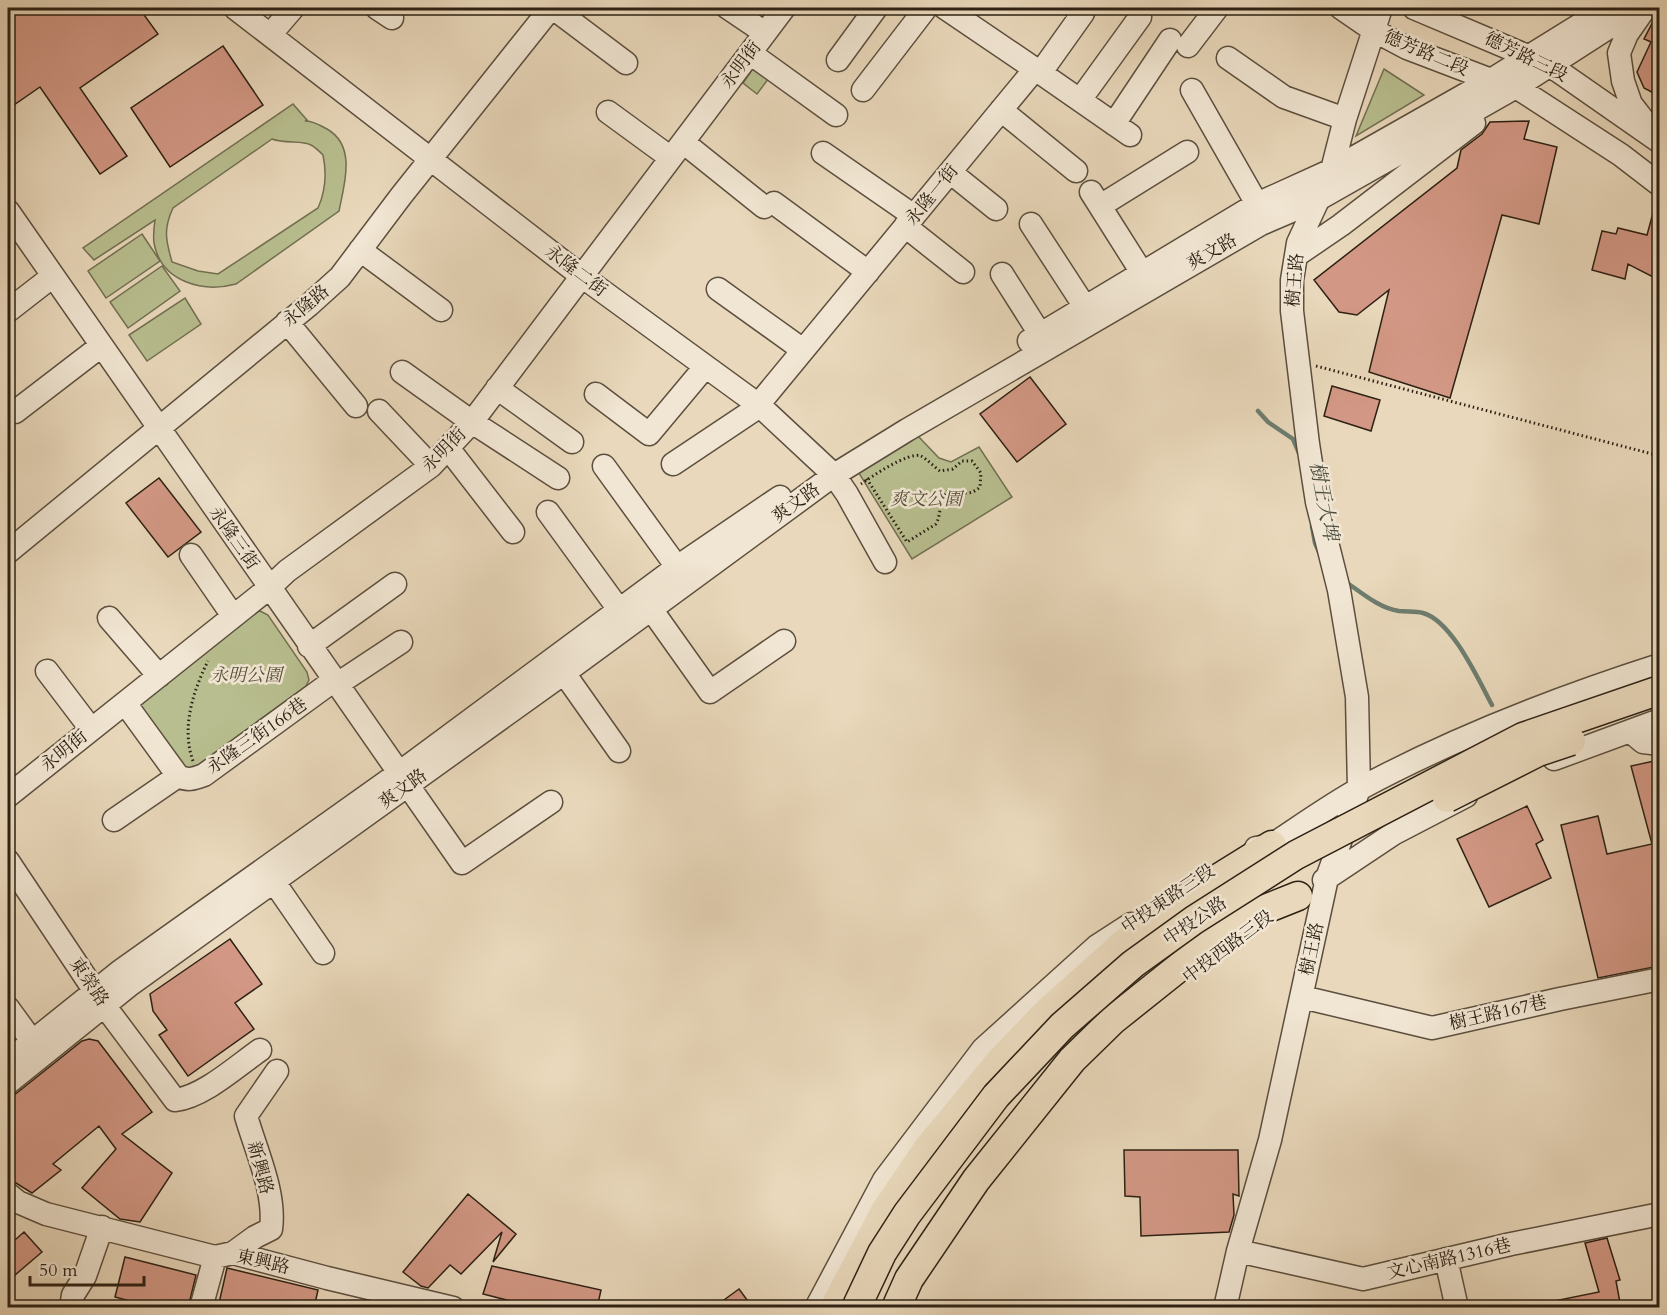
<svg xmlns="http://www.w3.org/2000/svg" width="1667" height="1315" font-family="Cardo,'Noto Serif TC',serif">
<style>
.green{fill:#b8be8f;stroke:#727052;stroke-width:1.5;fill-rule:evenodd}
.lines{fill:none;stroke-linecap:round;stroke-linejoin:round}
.stream{stroke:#6d7d6f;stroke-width:4.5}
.building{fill:#d39885;stroke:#2d2114;stroke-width:1.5}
.minor-casing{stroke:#5c4f3e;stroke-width:25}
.major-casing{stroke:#2d2114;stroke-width:31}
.path{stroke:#2d2114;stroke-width:3;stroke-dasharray:1.5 3;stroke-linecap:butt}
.minor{stroke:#f1e6d3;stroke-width:22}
.major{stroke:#e9d8bb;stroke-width:28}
.major-bridge-casing{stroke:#2d2114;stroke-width:31;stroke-linecap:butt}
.major-bridge{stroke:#e9d8bb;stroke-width:28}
.labels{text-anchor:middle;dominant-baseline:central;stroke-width:5;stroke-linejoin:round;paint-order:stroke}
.street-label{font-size:18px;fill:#2d2114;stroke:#f1e6d3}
.park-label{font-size:18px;font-style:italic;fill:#575039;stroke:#f1e6d3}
.water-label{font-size:20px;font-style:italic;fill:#4d4f42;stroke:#f1e6d3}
</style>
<rect width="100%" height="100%" fill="#e9d8bb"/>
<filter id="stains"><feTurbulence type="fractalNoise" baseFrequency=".00333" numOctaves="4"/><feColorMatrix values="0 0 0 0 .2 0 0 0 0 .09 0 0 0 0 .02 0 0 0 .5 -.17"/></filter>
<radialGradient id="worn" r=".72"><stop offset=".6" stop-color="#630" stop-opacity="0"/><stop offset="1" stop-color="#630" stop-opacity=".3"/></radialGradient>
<path class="green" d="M754,67L769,78L757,94L743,83Z
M1384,69L1424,95L1356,136Z
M293,104L307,120L305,121C314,121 319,125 327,129C357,146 344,185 339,211L236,284C203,293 161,282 154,243C153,235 154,227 155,220L94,260L83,248ZM272,139C285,144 302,140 311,145C315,147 320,152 323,155C327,174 326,190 318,208L218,274L198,271L172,262C166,241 163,229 173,208Z
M142,234L160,261L106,298L88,271Z
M162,266L180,291L128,328L110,302Z
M185,298L201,324L147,361L129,335Z
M918,436L939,458L951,462L979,447L1012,497L912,559L857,470Z
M260,611L268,615L307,672L309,680L306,686L190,771L185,772L139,707L142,701L255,612Z"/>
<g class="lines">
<path class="stream" d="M1258,411L1268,422L1293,439L1299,453
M1312,526L1315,543L1319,552
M1346,582C1362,593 1379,608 1399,611C1407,612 1415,611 1423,613C1452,621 1478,679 1492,705"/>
</g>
<path class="building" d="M8,8H139L158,34L80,88L127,156L100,174L40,87L8,109Z
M1659,10V96L1644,88L1637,72L1651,42L1644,39Z
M223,46L263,105L170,167L131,108Z
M1529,121L1524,139L1557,147L1539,224L1502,215L1450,398L1369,372L1389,290L1357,315L1339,312L1314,280L1457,168L1461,150L1482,134L1490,122Z
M1656,202L1659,203V280L1628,264L1625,279L1592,270L1602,231L1616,234L1618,228L1647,235Z
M1030,377L1066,424L1017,462L980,414Z
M1332,386L1380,400L1371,431L1324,416Z
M159,478L201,532L168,557L126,503Z
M1659,760V857H1657L1659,866V966L1598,978L1561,825L1598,816L1607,854L1652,844L1631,766Z
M1527,806L1543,840L1536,844L1551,878L1489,907L1457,839Z
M230,939L262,984L235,1003L254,1029L188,1076L159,1035L167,1030L153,1011L150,994Z
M89,1039L98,1041L152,1112L122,1134L172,1173L140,1222L120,1219L82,1188L116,1149L99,1126L53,1164L61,1170L32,1193L16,1183L8,1181V1100L82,1041Z
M1124,1150H1238L1239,1196L1233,1194L1234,1215L1229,1232L1141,1236L1140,1197L1125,1196Z
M468,1194L516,1234L493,1262L502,1232L461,1274L450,1265L428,1288L421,1286L403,1272Z
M24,1232L42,1252L8,1281V1246Z
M1607,1238L1620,1280L1616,1281L1621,1308H1549V1302L1599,1292L1585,1243Z
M125,1257L196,1275L188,1308H156L115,1297Z
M492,1266L601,1290L597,1308H538L483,1294Z
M227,1268L318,1290L314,1308H236L219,1303Z
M739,1289L753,1308H713Z"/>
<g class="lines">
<g class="minor-casing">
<path id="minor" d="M235,8L583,277L760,406L834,475L847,494L885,562
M377,8L392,18
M553,8L626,63
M728,8L765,33
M1341,8L1373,30L1407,48L1491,80L1516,87L1621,155L1660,185
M1414,8L1551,66L1660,142
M1643,11L1627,34L1619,53L1623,81L1631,104L1648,126
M270,35L293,8
M1188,46L1217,8
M750,53L836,115
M1228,58L1284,97L1345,119
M838,60L876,8
M1035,69L1130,135
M1041,72L1083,13L1075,8
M863,90L926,8
M1192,90L1257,204
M1080,100L1140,17
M1001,110L1076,171
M608,112L671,158
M1114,124L1170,40
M683,142L764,207
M823,153L914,216
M950,172L996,209
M1091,192L1151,287
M774,203L868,272
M1100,206L1187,152
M8,211L462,863L551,802
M1031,224L1085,307
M905,226L963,272
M360,250L441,310
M1297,255L1341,225L1474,123
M1002,274L1040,334
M718,289L803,350
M8,311L53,276
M287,322L356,406
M1029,341L1257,204L1332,170L1491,80L1607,8
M402,372L472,422L558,478
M497,388L572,442
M596,394L649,434L705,367
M758,405L1035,69L945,8
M379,411L431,466
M15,412L101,346
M448,448L513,532
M673,464L760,406
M604,466L677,567
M548,512L620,611
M8,552L309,305L340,277L401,196L551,8
M191,555L233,616
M651,609L710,692L784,641
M109,618L159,676
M309,646L395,584
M47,671L91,729
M564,673L619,751
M336,685L401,642
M125,703L178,776C188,781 193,779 204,775L333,681
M1630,731L1643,742L1660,744
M1554,759L1660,720
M8,796L269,588L287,571L431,466L472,422L784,8
M114,820L178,776
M1256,848L1272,845C1301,826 1330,805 1361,788C1456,737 1557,698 1660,665
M8,861L104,1005L175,1100C203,1097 237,1066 260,1050
M1324,880L1393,834L1466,796
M274,882L323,953
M1302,997L1432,1028L1560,999L1660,979
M8,1008L32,1041
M8,1061L119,972L399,773L677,567L780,497
M8,1083L131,984L564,673L834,475L907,430L1261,224L1317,200L1516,87L1639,8
M8,1194L18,1202L46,1214L215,1257L233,1253L327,1278L453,1308
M1238,1251L1363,1279L1511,1244L1660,1214
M233,1253L255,1237L271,1229C276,1193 256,1151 246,1116L277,1071
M1446,1259L1457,1308
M71,1308L73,1295L85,1276L102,1227
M201,1308L215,1257
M816,1308L884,1180L983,1049L1097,946L1131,924
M1225,1308L1238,1251L1270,1140L1327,878L1359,789L1357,697L1339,590L1317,502L1308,444L1292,311V280L1298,243L1332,170L1345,119L1381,8"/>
</g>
<g class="major-casing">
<path id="major" d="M834,1308L885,1211L928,1148L1001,1060L1046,1013L1148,922L1272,845
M896,1308L909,1279L976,1180L1072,1060L1113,1020L1222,933L1263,910L1298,896"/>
</g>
<path class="path" d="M1316,366L1660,456
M861,484C871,477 909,451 921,456C927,459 934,467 940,471L953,469L962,461H972L981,473L980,487C969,497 961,492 948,491C938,500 942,513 936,524L907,542L867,479L866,477
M193,761C181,728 193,691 208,661"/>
<use href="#minor" class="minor"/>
<use href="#major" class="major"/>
<g class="major-bridge-casing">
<path id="major-bridge" d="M1447,798L1538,752L1571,741
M856,1308L882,1253L907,1214L996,1096L1062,1026L1133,964L1194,920L1296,855L1523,737L1660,690"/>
</g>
<use href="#major-bridge" class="major-bridge"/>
</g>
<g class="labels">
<g class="street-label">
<text transform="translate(1426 53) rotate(23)">德芳路二段</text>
<text transform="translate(1526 57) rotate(26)">德芳路三段</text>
<text transform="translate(741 65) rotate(-53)">永明街</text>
<text transform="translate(932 195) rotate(-51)">永隆一街</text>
<text transform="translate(1212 252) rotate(-30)">爽文路</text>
<text transform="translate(576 271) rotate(37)">永隆二街</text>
<text transform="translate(1295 280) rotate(-85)">樹王路</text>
<text transform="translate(306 306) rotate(-40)">永隆路</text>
<text transform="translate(444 450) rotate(-45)">永明街</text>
<text transform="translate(796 503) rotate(-36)">爽文路</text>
<text transform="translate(234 538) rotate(55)">永隆三街</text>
<text transform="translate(257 736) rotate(-35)">永隆三街166巷</text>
<text transform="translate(64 751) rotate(-39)">永明街</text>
<text transform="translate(403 789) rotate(-36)">爽文路</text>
<text transform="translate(1168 899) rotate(-34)">中投東路三段</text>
<text transform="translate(1195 921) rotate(-34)">中投公路</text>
<text transform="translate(1228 947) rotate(-37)">中投西路三段</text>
<text transform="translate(1312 949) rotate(-78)">樹王路</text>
<text transform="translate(89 982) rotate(56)">東榮路</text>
<text transform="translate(1498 1013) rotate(-13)">樹王路167巷</text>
<text transform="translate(260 1168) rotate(75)">新興路</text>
<text transform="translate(1449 1259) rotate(-13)">文心南路1316巷</text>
<text transform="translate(263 1262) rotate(13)">東興路</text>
</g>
<g class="park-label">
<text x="926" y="499">爽文公園</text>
<text x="246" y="675">永明公園</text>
</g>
<g class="water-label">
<text transform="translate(1324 501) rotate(79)">樹王大埤</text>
</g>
</g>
<rect width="1667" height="1315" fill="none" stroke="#e9d8bb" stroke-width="30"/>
<rect x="9" y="9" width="1649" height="1297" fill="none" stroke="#2d2114" stroke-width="3"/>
<rect x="15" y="15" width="1637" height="1285" fill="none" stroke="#2d2114" stroke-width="1.5"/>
<path d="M30 1276v9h114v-9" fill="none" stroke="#2d2114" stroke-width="3"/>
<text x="39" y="1276" font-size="18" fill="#2d2114" stroke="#f1e6d3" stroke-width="4.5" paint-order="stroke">50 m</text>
<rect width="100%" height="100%" filter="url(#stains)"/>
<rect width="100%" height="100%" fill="url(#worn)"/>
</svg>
